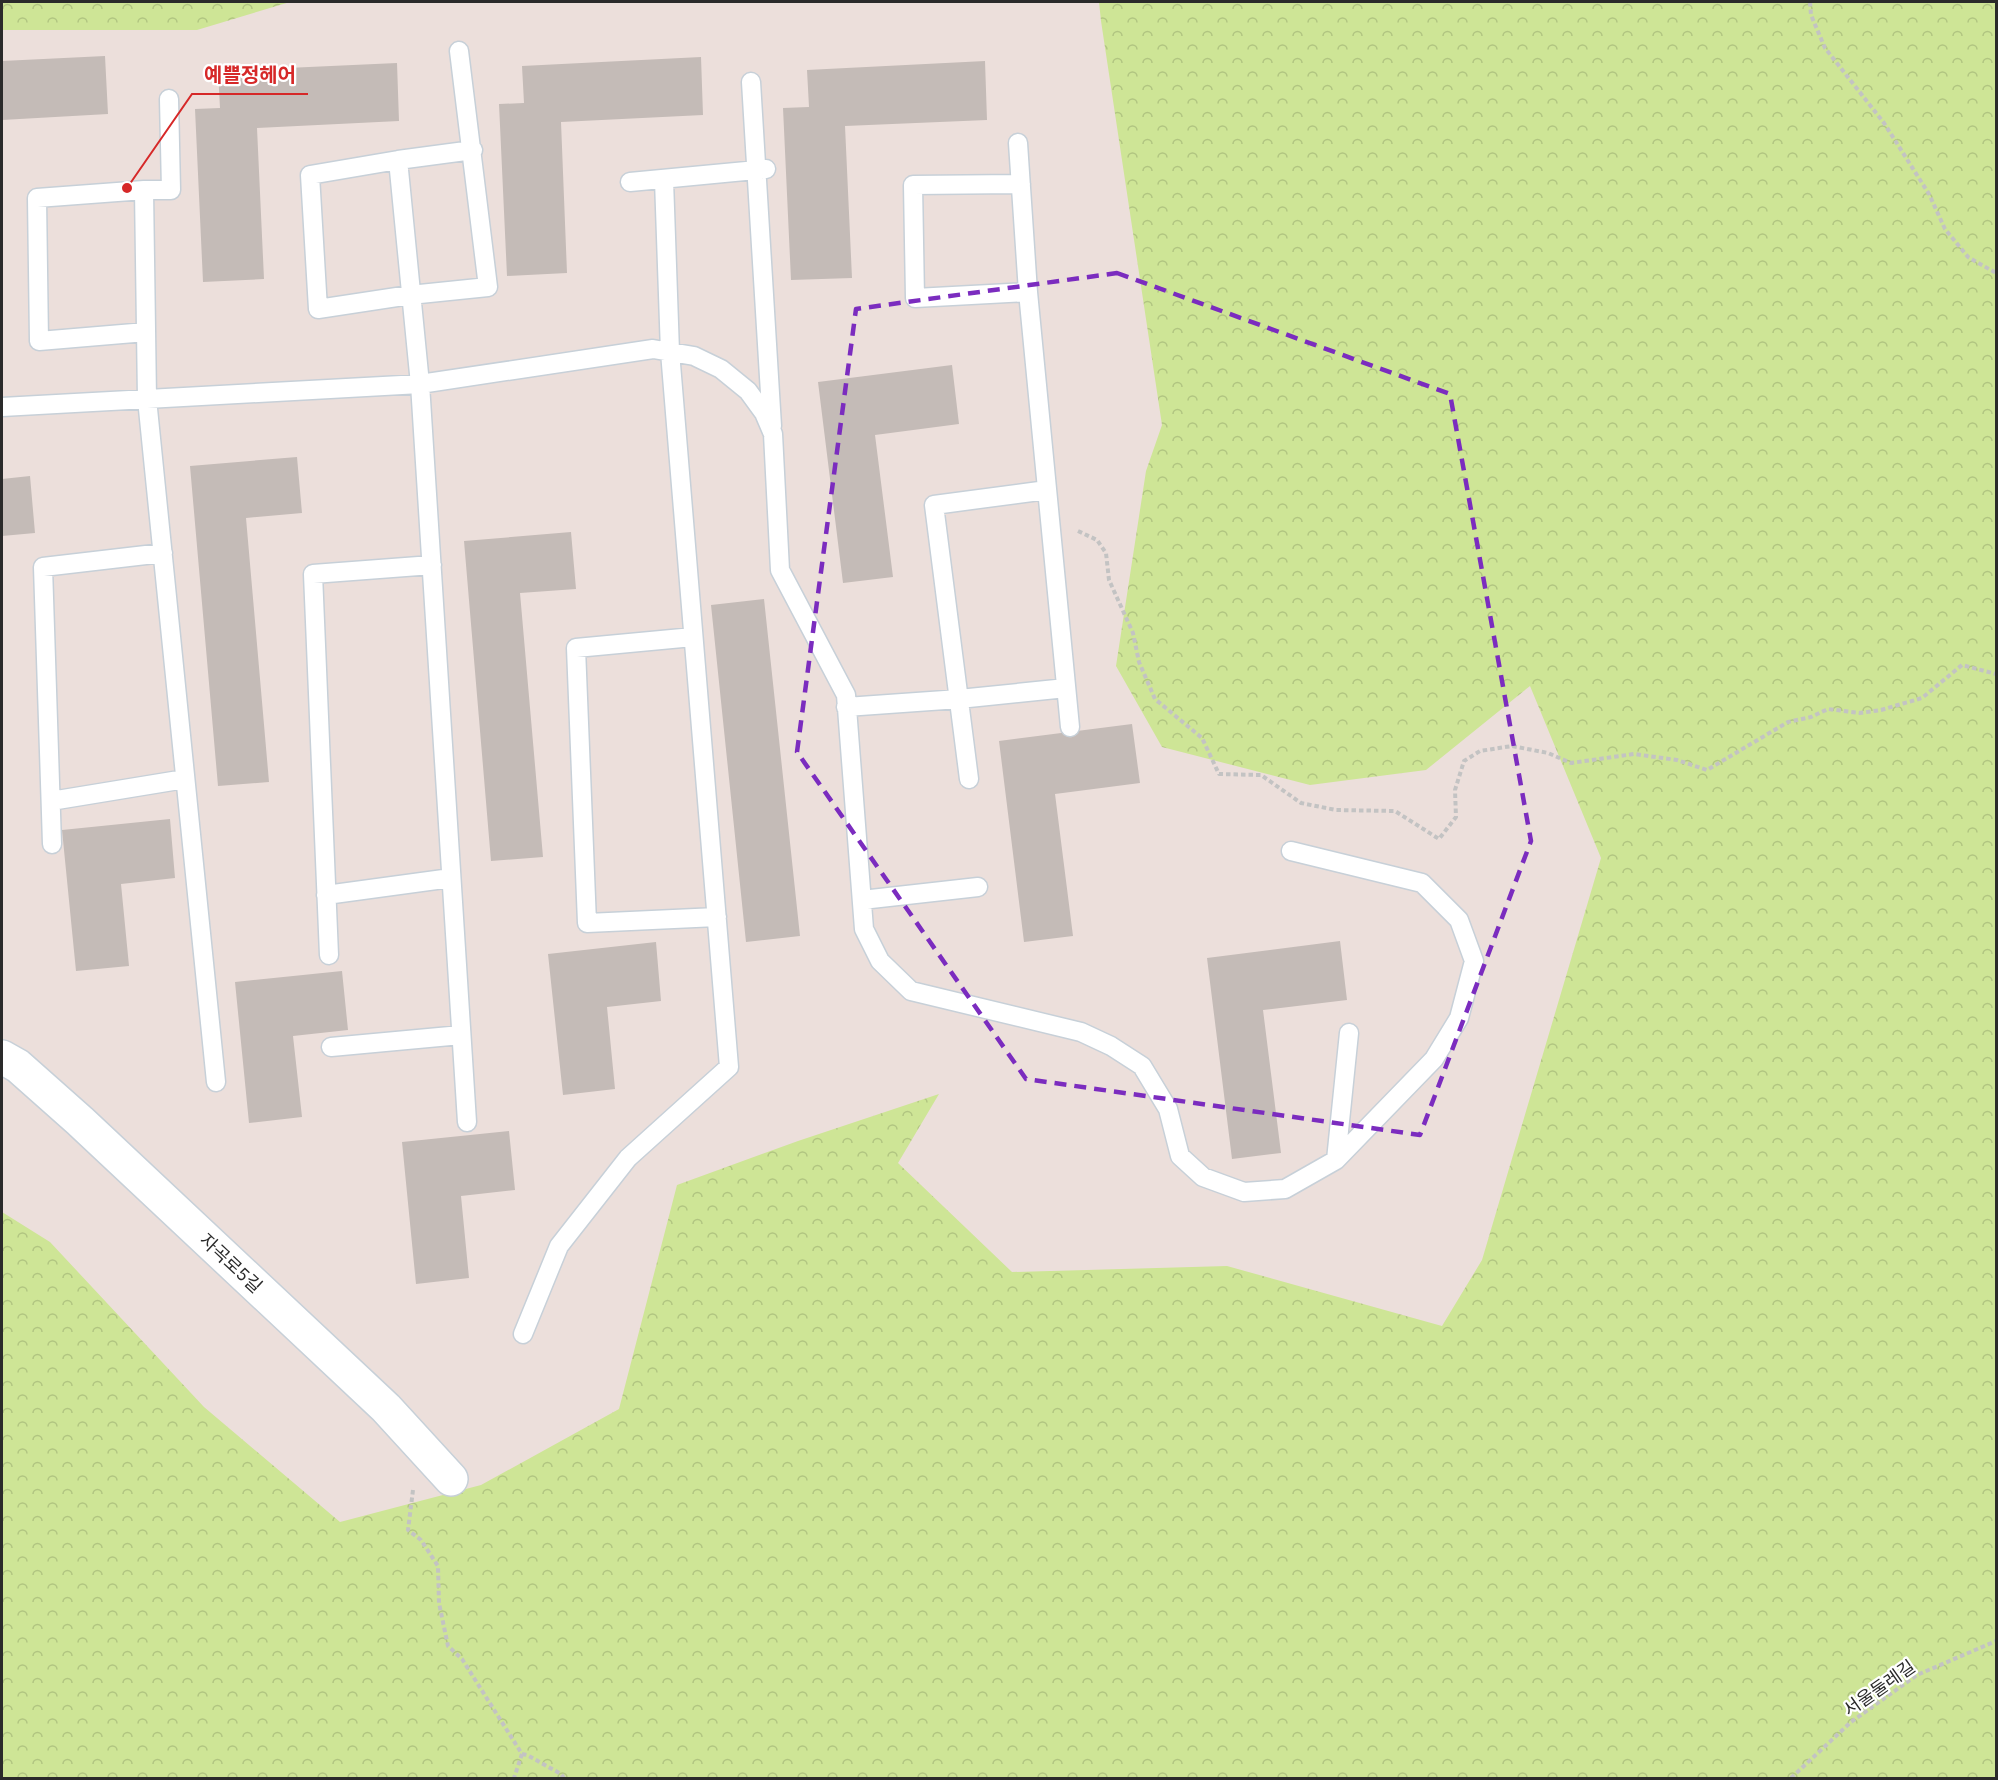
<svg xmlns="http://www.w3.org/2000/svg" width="1998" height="1780" font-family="'IBM Plex Sans','Noto Sans KR',sans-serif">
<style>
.forest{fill:url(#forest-crowns)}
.building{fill:#c4bbb7}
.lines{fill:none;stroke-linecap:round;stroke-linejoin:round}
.service-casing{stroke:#c7d0d8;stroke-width:21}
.minor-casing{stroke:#c7d0d8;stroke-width:36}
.path{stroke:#c3c3c3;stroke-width:4;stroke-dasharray:4.5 3;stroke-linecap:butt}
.service{stroke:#fff;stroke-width:18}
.minor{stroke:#fff;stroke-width:33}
.marked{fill:none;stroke:#7b2cbf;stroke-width:4.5;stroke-dasharray:12 8;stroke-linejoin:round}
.labels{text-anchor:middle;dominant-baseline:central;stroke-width:4.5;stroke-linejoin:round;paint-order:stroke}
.street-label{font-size:18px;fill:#2a2a2a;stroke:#fff}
.leader{fill:none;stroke:#d62828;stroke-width:2}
.callout-dot{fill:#d62828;stroke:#fff;stroke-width:2}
.callout-label{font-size:20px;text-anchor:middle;font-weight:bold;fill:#d62828;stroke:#fff;stroke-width:4.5;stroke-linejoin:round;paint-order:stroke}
</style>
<defs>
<pattern id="forest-crowns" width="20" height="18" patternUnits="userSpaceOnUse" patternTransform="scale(1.5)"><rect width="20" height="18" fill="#cee596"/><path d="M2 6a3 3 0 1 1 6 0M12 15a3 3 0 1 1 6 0" fill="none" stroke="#b1c581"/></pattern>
</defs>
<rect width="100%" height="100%" fill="#ecdfdb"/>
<path class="forest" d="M2,2H290L197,30H2Z
M1099,2H1996V1778H2V1212L50,1242L204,1407L340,1522L481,1485L619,1409L677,1185L798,1141L939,1094L898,1163L1012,1272L1227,1266L1442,1326L1482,1260L1601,858L1530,686L1426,770L1310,785L1162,747L1116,666L1146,471L1162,425L1101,21Z"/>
<path class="building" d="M105,56L108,114L2,120V61Z
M701,57L703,115L561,122L567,273L507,276L499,104L524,103L522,66Z
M985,61L987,120L845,126L852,278L791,280L783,108L809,107L807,70Z
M397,63L399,121L257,128L264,279L203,282L195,109L220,108L218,71Z
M952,365L959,424L875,435L893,577L843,583L818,382Z
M297,457L302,513L246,518L269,782L218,786L190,466Z
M30,476L35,533L2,536V479Z
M571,532L576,589L520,593L543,857L491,861L464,541Z
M764,599L800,936L746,942L711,605Z
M1132,724L1140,783L1055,794L1073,936L1024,942L999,741Z
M170,819L175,878L121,884L129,966L76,971L62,830Z
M1340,941L1347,1000L1263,1010L1281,1153L1232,1159L1207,958Z
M656,942L661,1001L607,1007L615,1089L563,1095L548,954Z
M342,971L348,1030L293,1036L302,1117L249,1123L235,982Z
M509,1131L515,1190L461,1196L469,1278L416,1284L402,1142Z"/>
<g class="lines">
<g class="service-casing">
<path id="service" d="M459,51L488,287L410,295L318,309L310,175L398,160L473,150
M751,82L772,426
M1018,143L1028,292L1070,727
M398,160L420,384L467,1122
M630,182L766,169
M1021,184L913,185L915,298L1028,292
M144,190L147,399L216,1082
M146,332L39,341L37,198L144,190H171L169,99
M2,407L420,384L653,349L694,356L721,369L748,391L764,413L773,434L780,570L846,695L864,929L880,961L911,991L1081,1032L1111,1046L1142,1066L1168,1109L1180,1156L1203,1177L1244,1192L1285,1189L1336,1160L1434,1059L1459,1018L1474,961L1459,920L1422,883L1291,851
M693,637L576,648L587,923L717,917
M846,707L959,699L1066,688
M969,779L934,505L1047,490
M51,801L185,779
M52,844L43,567L163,553
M326,895L451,878
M862,900L978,887
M329,955L313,574L432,565
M331,1047L461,1035
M1336,1160L1349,1033
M523,1334L559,1246L628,1158L729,1067L670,352L664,180"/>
</g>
<g class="minor-casing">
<path id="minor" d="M2,1057L18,1066L80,1121L386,1408L451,1479"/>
</g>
<path class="path" d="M1810,2L1811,15L1825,48L1884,123L1929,194L1945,229L1968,257L1996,273
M1078,531L1097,540L1106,553L1109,580L1133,633L1139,662L1155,699L1202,738L1219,774L1261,775L1301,803L1336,810L1395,811L1439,839L1456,817L1455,790L1464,761L1480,751L1512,746L1548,753L1571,763L1634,754L1677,760L1707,770L1788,722L1811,717L1828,709L1860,713L1881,710L1922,698L1962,665L1996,674
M413,1490L408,1530L421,1540L438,1566L439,1603L448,1646L462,1659L522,1754L514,1778
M522,1754L527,1755L561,1774L564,1778
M1791,1778L1851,1722L1917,1675L1996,1641"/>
<use href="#service" class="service"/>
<use href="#minor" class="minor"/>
</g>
<path class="marked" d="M1117,273L1450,394L1531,841L1420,1135L1026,1079L797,752L856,309Z"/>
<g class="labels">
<g class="street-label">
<text transform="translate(231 1263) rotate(43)">자곡로5길</text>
<text transform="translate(1879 1688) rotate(-35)">서울둘레길</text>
</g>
</g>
<path class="leader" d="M127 188L192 94H308"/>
<circle class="callout-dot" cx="127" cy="188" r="6"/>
<g class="callout-label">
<text x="250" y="82">예쁠정헤어</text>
</g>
<rect width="1998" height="1780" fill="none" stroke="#2a2a2a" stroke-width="6"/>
</svg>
